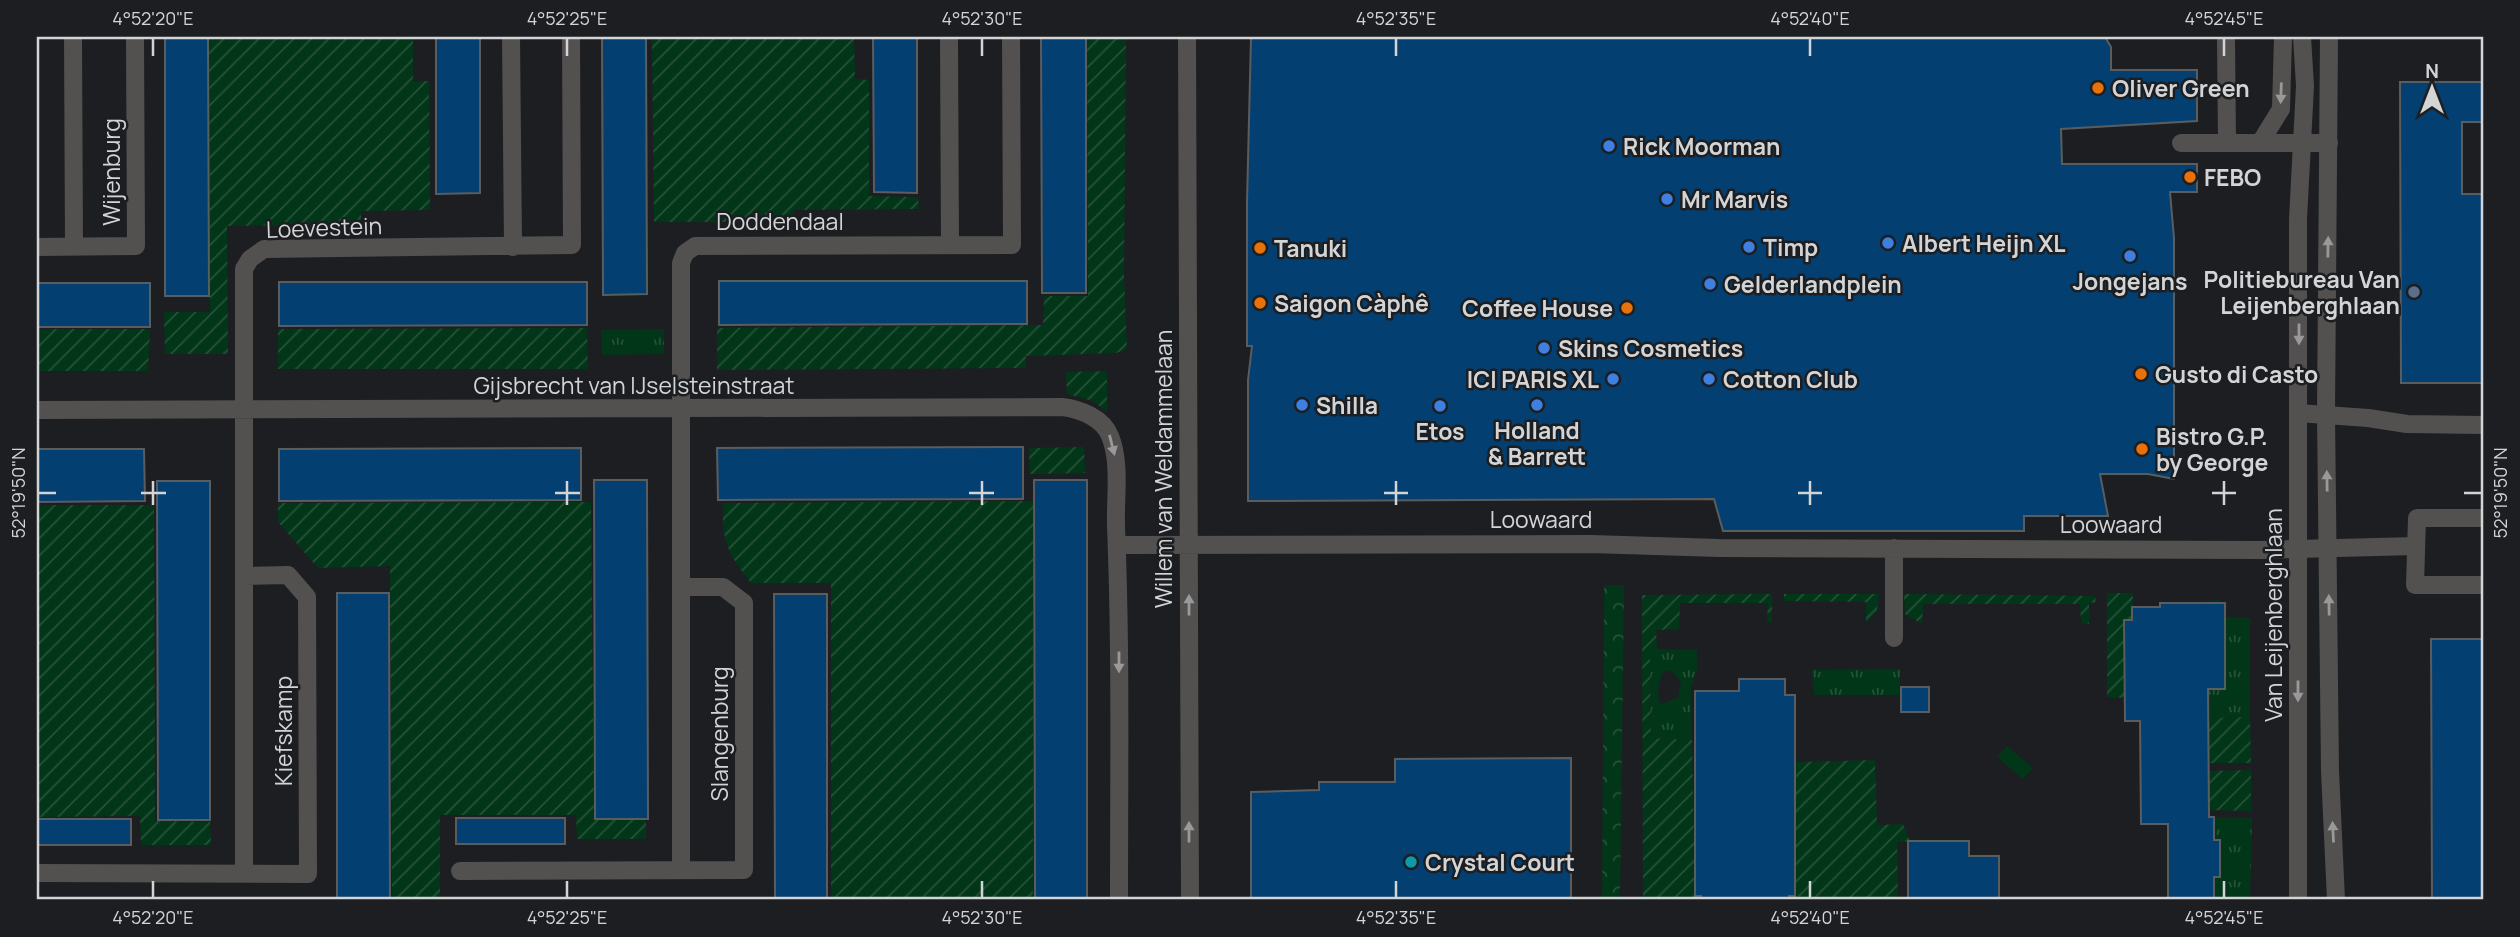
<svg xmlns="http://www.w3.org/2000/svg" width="2520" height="937" font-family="Manrope,sans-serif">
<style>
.grass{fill:url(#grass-tufts);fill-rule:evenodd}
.forest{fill:url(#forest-crowns)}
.garden{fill:url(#garden-furrows)}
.pitch{fill:#023618}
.building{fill:#033f70;stroke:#5a5d60;stroke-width:2}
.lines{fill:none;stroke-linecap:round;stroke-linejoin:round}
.service{stroke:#535150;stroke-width:18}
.minor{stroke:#535150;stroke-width:18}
.tertiary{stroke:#535150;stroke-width:18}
.oneway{fill:#999}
.ticks{fill:none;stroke:#d2d4d5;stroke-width:2.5}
.food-dot{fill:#e8710a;stroke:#1c1e21;stroke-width:2.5}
.shop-dot{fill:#3f7fe0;stroke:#1c1e21;stroke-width:2.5}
.service-dot{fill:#5c6f8a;stroke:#1c1e21;stroke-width:2.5}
.culture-dot{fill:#0f9aa8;stroke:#1c1e21;stroke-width:2.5}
.labels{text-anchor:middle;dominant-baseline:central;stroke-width:5;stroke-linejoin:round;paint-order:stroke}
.poi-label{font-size:23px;font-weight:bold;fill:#d2d4d5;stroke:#1c1e21;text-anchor:start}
.street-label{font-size:23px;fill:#d2d4d5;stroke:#1c1e21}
.neatline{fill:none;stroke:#d2d4d5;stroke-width:2.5}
.ticks-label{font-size:18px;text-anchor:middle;fill:#d2d4d5}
</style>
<defs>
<pattern id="grass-tufts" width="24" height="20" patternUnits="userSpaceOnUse" patternTransform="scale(1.75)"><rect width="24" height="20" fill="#023618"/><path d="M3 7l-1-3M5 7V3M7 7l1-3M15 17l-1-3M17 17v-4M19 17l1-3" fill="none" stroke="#265239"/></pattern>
<pattern id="forest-crowns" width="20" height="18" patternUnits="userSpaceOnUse" patternTransform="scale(1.75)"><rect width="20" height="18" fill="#023618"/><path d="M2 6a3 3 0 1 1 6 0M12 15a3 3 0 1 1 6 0" fill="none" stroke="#265239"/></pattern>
<pattern id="garden-furrows" width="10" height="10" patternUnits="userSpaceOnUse" patternTransform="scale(1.75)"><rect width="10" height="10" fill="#023618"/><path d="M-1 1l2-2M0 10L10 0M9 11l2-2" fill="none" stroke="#265239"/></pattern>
</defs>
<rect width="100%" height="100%" fill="#1c1e21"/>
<path class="grass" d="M664,329V354L602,355L601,330Z
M2219,600L2222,617L2250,618V717L2207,718L2191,603Z
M1657,649L1697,650V669L1691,688L1692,740L1651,738L1650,653ZM1671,670L1681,682L1678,698L1661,704C1656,692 1658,684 1663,672Z
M1900,669V695H1814L1812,670Z
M2214,817L2252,818L2250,900H2214Z"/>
<path class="forest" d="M1604,585H1624L1620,900H1602Z"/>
<path class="garden" d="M209,37H413V81H429L430,210L361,211V225L227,226L228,354H165L164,312H210Z
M652,37H854L855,79L869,80V196L918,197L919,209L794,210V222H654Z
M1087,37H1126L1124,274L1127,349L1116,353L1026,356V368L717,370V328L1043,325L1044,296H1088Z
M587,328L588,369H278V329Z
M37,329H150L148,371H37Z
M1107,371V412L1093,401L1067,394L1066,372Z
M1084,447L1085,473L1030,474L1029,448Z
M1033,501V900H831V583H751C728,554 721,541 723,503Z
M591,502L594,820H646V839H577L576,815H440V900H392L390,566L318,568L278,522V503Z
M37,505H154L155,821L210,822L211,845H141L140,816L37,817Z
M2107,593H2133L2132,620L2124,621L2125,698L2107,697Z
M1772,594V623L1767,622L1768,603H1680L1679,629L1656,630L1657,649L1650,653L1651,738L1692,740L1695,900H1643L1642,595Z
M1784,594H1879L1877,611L1866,623V602L1784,601Z
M1904,594L2095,596L2096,603L2089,602V624L2081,623L2080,604H1923L1922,624L1905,614Z
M2250,717L2251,763H2208L2207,718Z
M1875,760L1877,825L1903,824L1910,841L1897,842L1898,900H1795V762Z
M2251,770V811L2200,810L2208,771Z"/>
<path class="pitch" d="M2007,746L2033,768L2023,779L1997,757Z"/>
<path class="building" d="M165,37H208L209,296H165Z
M436,37H480V193L436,194Z
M602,37H646L647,294L603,295Z
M873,37H917V193L874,192Z
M1041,37H1086V293H1042Z
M1251,37H2105L2111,47V70H2197V121L2061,129L2062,164H2197V192H2170L2174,238V479L2148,474H2100L2108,516H2024V531H1723L1714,499L1248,501V380L1252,346H1247V202Z
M2400,82H2483V122H2462V194H2483V383H2401Z
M719,281H1027V324L719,325Z
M279,282H587V325L279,326Z
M37,283H150V327H37Z
M1023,447V499L718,500L717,448Z
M581,448V500L279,501V449Z
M37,449H144L145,501L37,502Z
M594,480H647L648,819H595Z
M1034,480H1087V900H1035Z
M157,481H210V820H158Z
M337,593H389L390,900H337Z
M774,594H827V900H775Z
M2160,603H2225V689H2208L2209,817H2214V840H2220V877H2214V900H2168V824H2141L2140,721H2125L2124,620H2132V607H2160Z
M2431,639H2483V900H2432Z
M1739,679H1785V695H1795V896H1789V900H1701V896H1695V691H1739Z
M1901,687H1929V712H1901Z
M1571,758V900H1251V792L1319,790V782H1395V759Z
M456,818H565V844H456Z
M37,819H131V845H37Z
M1908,841H1969V856H1999V900H1908Z"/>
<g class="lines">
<path class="service" d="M2226,37L2227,143
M2298,413L2368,418L2407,424L2483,425"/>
<path class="minor" d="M73,37L74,246
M511,37L513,247
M949,37L950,245
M1187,37L1190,900
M2181,143H2329
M37,247L136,246L135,37
M37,410L1062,407C1080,409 1103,418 1110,436C1121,463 1115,498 1116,526C1121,650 1119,776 1119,900
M2483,518H2417L2415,585H2483
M1119,545L1591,544L1719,548L2261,550L2416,546
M1894,548V638
M681,870V263L685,253L695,246L1012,245L1011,37
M460,871L744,870V603L723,587H682
M37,873L308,874L307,597L288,575L245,576
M244,873V269L250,259L264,249L572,245L571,37"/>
<path class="tertiary" d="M2329,37L2326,414L2330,771L2336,900
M2260,143L2281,109L2283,37
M2298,900V219L2305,86L2302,37"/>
</g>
<defs><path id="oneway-solid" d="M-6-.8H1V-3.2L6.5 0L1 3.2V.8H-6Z" transform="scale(1.75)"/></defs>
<g class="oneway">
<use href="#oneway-solid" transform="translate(2281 93) rotate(92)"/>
<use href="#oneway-solid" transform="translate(2328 247) rotate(-89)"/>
<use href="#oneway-solid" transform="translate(2299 334) rotate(90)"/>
<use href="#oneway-solid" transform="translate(1112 445) rotate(76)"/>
<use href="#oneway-solid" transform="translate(2327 481) rotate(-91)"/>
<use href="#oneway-solid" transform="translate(1189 605) rotate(-90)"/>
<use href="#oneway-solid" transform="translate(2329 605) rotate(-91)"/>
<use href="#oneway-solid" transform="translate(1119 662) rotate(90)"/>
<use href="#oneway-solid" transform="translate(2298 691) rotate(90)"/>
<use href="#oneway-solid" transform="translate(1189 832) rotate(-90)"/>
<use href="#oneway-solid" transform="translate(2333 832) rotate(-93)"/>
</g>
<path class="ticks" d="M153,38V56M567,38V56M982,38V56M1396,38V56M1810,38V56M2224,38V56M153,481V505M567,481V505M982,481V505M1396,481V505M1810,481V505M2224,481V505M38,493H56M141,493H166M555,493H580M969,493H994M1384,493H1408M1798,493H1822M2212,493H2236M2464,493H2482M153,881V898M567,881V898M982,881V898M1396,881V898M1810,881V898M2224,881V898"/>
<g class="food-dot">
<circle cx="2098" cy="88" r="7"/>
<circle cx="2190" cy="177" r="7"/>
<circle cx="1260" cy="248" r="7"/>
<circle cx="1260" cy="303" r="7"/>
<circle cx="1627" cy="308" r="7"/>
<circle cx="2141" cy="374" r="7"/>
<circle cx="2142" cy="449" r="7"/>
</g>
<g class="shop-dot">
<circle cx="1609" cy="146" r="7"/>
<circle cx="1667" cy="199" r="7"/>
<circle cx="1888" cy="243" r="7"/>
<circle cx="1749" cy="247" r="7"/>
<circle cx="2130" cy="256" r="7"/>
<circle cx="1710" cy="284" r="7"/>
<circle cx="1544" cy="348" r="7"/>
<circle cx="1613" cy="379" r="7"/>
<circle cx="1709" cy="379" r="7"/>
<circle cx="1302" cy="405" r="7"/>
<circle cx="1537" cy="405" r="7"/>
<circle cx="1440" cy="406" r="7"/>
</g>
<circle class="service-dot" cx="2414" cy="292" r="7"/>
<circle class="culture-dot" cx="1411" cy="862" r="7"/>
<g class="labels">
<g class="poi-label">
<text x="2112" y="88">Oliver Green</text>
<text x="1623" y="146">Rick Moorman</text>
<text x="2204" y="177">FEBO</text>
<text x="1681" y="199">Mr Marvis</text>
<text x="1902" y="243">Albert Heijn XL</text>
<text x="1763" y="247">Timp</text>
<text x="1274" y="248">Tanuki</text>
<text x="2400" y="279" text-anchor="end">Politiebureau Van<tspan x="2400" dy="26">Leijenberghlaan</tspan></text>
<text x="2130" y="281" text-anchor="middle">Jongejans</text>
<text x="1724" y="284">Gelderlandplein</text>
<text x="1274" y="303">Saigon Càphê</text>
<text x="1613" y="308" text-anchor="end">Coffee House</text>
<text x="1558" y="348">Skins Cosmetics</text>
<text x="2155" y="374">Gusto di Casto</text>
<text x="1599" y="379" text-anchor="end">ICI PARIS XL</text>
<text x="1723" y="379">Cotton Club</text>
<text x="1316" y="405">Shilla</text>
<text x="1537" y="430" text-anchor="middle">Holland<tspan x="1537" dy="26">&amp; Barrett</tspan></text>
<text x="1440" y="431" text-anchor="middle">Etos</text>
<text x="2156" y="436">Bistro G.P.<tspan x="2156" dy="26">by George</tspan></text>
<text x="1425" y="862">Crystal Court</text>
</g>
<g class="street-label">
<text transform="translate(111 172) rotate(-90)">Wijenburg</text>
<text x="780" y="221">Doddendaal</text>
<text transform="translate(324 227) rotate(-2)">Loevestein</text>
<text x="634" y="385">Gijsbrecht van IJselsteinstraat</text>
<text transform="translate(1163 469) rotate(-90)">Willem van Weldammelaan</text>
<text x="1541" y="519">Loowaard</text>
<text x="2111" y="524">Loowaard</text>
<text transform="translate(2273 615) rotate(-90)">Van Leijenberghlaan</text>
<text transform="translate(283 731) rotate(-90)">Kiefskamp</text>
<text transform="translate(719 734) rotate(-90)">Slangenburg</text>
</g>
</g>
<rect width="2520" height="937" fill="none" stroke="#1c1e21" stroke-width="77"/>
<g transform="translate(2432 88)" stroke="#1c1e21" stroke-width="5" paint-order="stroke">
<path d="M0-5L12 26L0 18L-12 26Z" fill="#d2d4d5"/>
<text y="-10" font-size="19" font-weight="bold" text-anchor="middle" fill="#d2d4d5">N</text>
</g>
<rect x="38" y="38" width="2444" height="860" class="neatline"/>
<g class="ticks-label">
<text x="153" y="25">4°52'20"E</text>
<text x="567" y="25">4°52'25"E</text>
<text x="982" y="25">4°52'30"E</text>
<text x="1396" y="25">4°52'35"E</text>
<text x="1810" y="25">4°52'40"E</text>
<text x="2224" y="25">4°52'45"E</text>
<text transform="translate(19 493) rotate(-90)" y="6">52°19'50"N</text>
<text transform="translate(2501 493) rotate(-90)" y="6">52°19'50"N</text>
<text x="153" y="924">4°52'20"E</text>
<text x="567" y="924">4°52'25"E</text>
<text x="982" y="924">4°52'30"E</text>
<text x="1396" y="924">4°52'35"E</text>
<text x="1810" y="924">4°52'40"E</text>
<text x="2224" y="924">4°52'45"E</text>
</g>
</svg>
